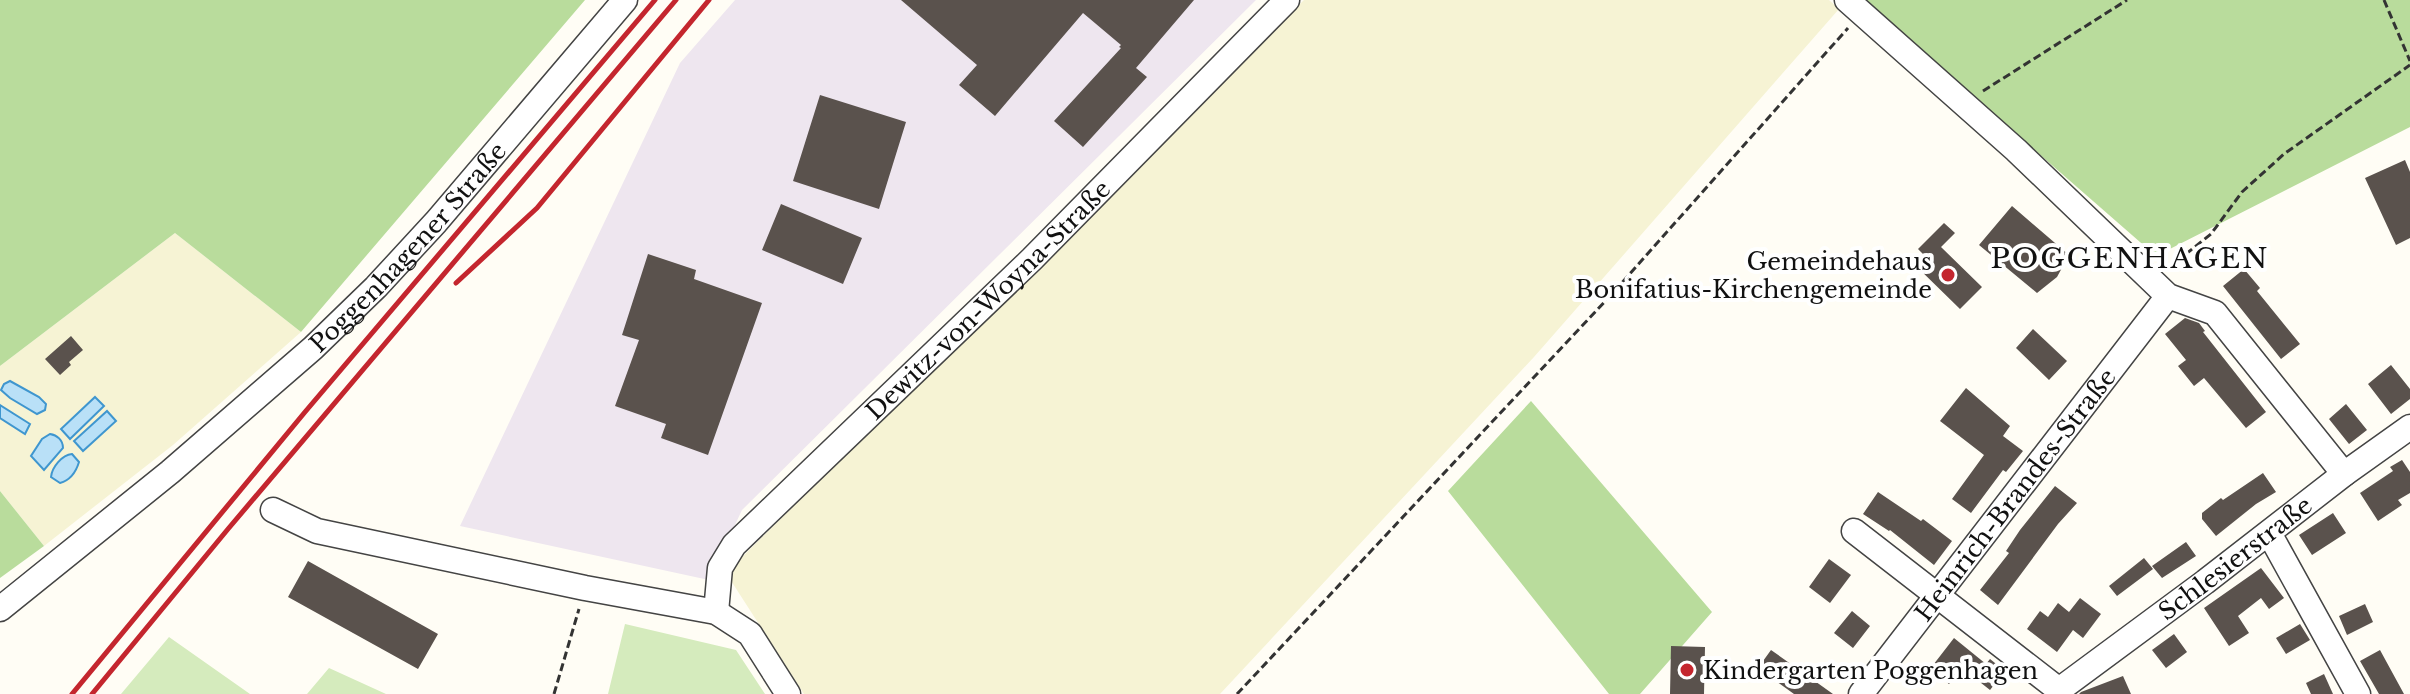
<svg xmlns="http://www.w3.org/2000/svg" width="2410" height="694" font-family="'Libre Baskerville',serif">
<style>
.industrial{fill:#eee6ef}
.farmland{fill:#f6f3d4}
.green{fill:#d5ebbd}
.forest{fill:#b9dc9c}
.water{fill:#b9e0f7;stroke:#3f96cf;stroke-width:2}
.building{fill:#5a524d}
.lines{fill:none;stroke-linecap:round;stroke-linejoin:round}
.minor-casing{stroke:#444;stroke-width:27}
.path{stroke:#333;stroke-width:3;stroke-dasharray:8 4;stroke-linecap:butt}
.minor{stroke:#fff;stroke-width:24}
.rail{stroke:#c4262e;stroke-width:5}
.poi-dot{fill:#c4262e;stroke:#fff;stroke-width:3}
.labels{text-anchor:middle;dominant-baseline:central;stroke-width:8;stroke-linejoin:round;paint-order:stroke}
.street-label{font-size:24px;fill:#111;stroke:#fff}
.poi-label{font-size:24px;fill:#111;stroke:#fff;text-anchor:end}
.quarter-label{font-size:28px;letter-spacing:2px;fill:#111;stroke:#fff}
</style>
<rect width="100%" height="100%" fill="#fffdf5"/>
<path class="industrial" d="M735,0H1256L742,510L709,580L460,526L680,63Z"/>
<path class="farmland" d="M1304,0H1829L1839,9L1534,357L1220,694H804L726,573Z
M175,233L301,332L173,445L44,546L0,491V366Z"/>
<path class="green" d="M625,624L736,650L765,694H608Z
M169,637L250,694H121Z
M329,668L386,694H307Z"/>
<path class="forest" d="M0,0H585L301,332L175,233L0,366Z
M1863,0H2410V127L2156,256Z
M1531,401L1712,612L1640,694H1609L1448,491Z
M0,491L44,546L0,578Z"/>
<path class="water" d="M10,381L39,397L46,404L45,410L37,414L10,398L1,390L4,384Z
M95,397L104,406L70,439L61,429Z
M0,405L30,424L25,434L0,418Z
M107,411L116,421L83,451L74,441Z
M50,434C57,435 63,440 63,448L44,470L31,456L42,439Z
M72,454L79,462C76,472 71,480 60,483L51,477C52,467 62,455 72,454Z"/>
<path class="building" d="M901,0H1194L1136,68L1147,77L1083,147L1054,121L1121,48L1119,47L1121,45L1083,13L995,116L959,85L977,65Z
M820,95L906,122L879,209L793,181Z
M2405,160L2410,172V238L2396,245L2365,178Z
M781,204L862,238L843,284L762,250Z
M2012,206L2069,255L2057,277L2037,293L1979,245Z
M1944,223L1955,233L1941,247L1982,287L1960,309L1914,264L1923,254L1918,249Z
M648,254L696,270L694,279L762,303L708,455L661,438L666,424L615,406L639,340L622,335Z
M2244,269L2260,288L2257,291L2300,344L2281,359L2223,286Z
M2185,318L2199,323L2205,331L2203,332L2266,412L2246,428L2204,378L2194,386L2178,366L2186,360L2165,334Z
M2033,329L2067,361L2049,380L2016,348Z
M71,336L83,350L69,362L71,365L60,375L45,359Z
M2391,365L2410,389V399L2391,414L2368,384Z
M1966,388L2010,426L2003,436L2023,451L2006,472L2003,470L1971,513L1952,499L1984,455L1940,421Z
M2346,404L2367,430L2349,444L2329,419Z
M2402,460L2410,472V493L2398,500L2402,505L2378,521L2360,493L2393,471L2390,467Z
M2263,473L2276,492L2256,504L2216,536L2202,519V513L2221,498L2223,500Z
M2055,486L2077,503L2058,524L1998,605L1980,590L2009,553L2006,551L2020,530Z
M1878,492L1921,521L1923,519L1952,541L1934,565L1890,530L1889,531L1863,514Z
M2333,513L2346,533L2312,555L2299,535Z
M2186,542L2196,556L2162,578L2152,566Z
M2144,558L2153,569L2117,596L2109,586Z
M1829,559L1851,575L1830,603L1809,587Z
M308,561L438,634L418,669L288,597Z
M2261,568L2284,598L2269,609L2261,598L2238,616L2249,633L2229,646L2204,608Z
M2080,598L2101,614L2083,638L2073,630L2057,652L2027,629L2040,611L2048,617L2058,603L2069,612Z
M2365,604L2373,622L2347,635L2339,616Z
M1852,611L1870,626L1853,648L1834,633Z
M2300,624L2310,640L2286,654L2276,638Z
M2174,634L2187,652L2166,668L2152,650Z
M1954,638L1986,664L1990,659L2005,671L1990,690L1962,668L1949,684L1930,669Z
M1671,646L1705,647L1704,694H1670Z
M1771,650L1812,679L1833,694H1794L1758,668Z
M2380,650L2404,694H2379L2360,661Z
M2324,674L2333,694H2311L2306,683Z
M2123,676L2131,694H2079L2081,692Z"/>
<g class="lines">
<g class="minor-casing">
<g id="minor">
<path d="M1847,0L2016,150L2168,296L2215,313L2344,474"/>
<path d="M273,510L317,531L585,588L716,612L750,634L788,694"/>
<path d="M1854,531L2059,690L2060,694"/>
<path d="M2269,533L2358,694"/>
<path id="s1" d="M0,609L170,472L313,348L376,287L436,222L625,0"/>
<path id="s2" d="M716,612L720,568L734,545L1032,259L1287,0"/>
<path id="s3" d="M2059,690L2205,582L2344,474L2410,427"/>
<path id="s4" d="M1861,694L2168,296"/>
</g>
</g>
<path class="path" d="M2384,0L2410,61
M1983,91L2127,0
M2167,269L2211,234L2242,192L2284,154L2410,65
M554,694L579,609
M1237,694L1611,295L1848,28"/>
<use href="#minor" class="minor"/>
<path class="rail" d="M456,283L537,208L709,0
M72,694L305,412L655,0
M92,694L228,529L676,0"/>
</g>
<g class="poi-dot">
<circle cx="1948" cy="275" r="8"/>
<circle cx="1687" cy="670" r="8"/>
</g>
<g class="labels">
<g class="street-label">
<text stroke="none"><textPath href="#s1" startOffset="546">Poggenhagener Straße</textPath></text>
<text stroke="none"><textPath href="#s2" startOffset="424">Dewitz-von-Woyna-Straße</textPath></text>
<text stroke="none"><textPath href="#s4" startOffset="252">Heinrich-Brandes-Straße</textPath></text>
<text stroke="none"><textPath href="#s3" startOffset="220">Schlesierstraße</textPath></text>
</g>
<g class="poi-label">
<text x="1932" y="261">Gemeindehaus<tspan x="1932" dy="28">Bonifatius-Kirchengemeinde</tspan></text>
<text x="1703" y="670" text-anchor="start">Kindergarten Poggenhagen</text>
</g>
<g class="quarter-label">
<text x="2130" y="258">POGGENHAGEN</text>
</g>
</g>
</svg>
